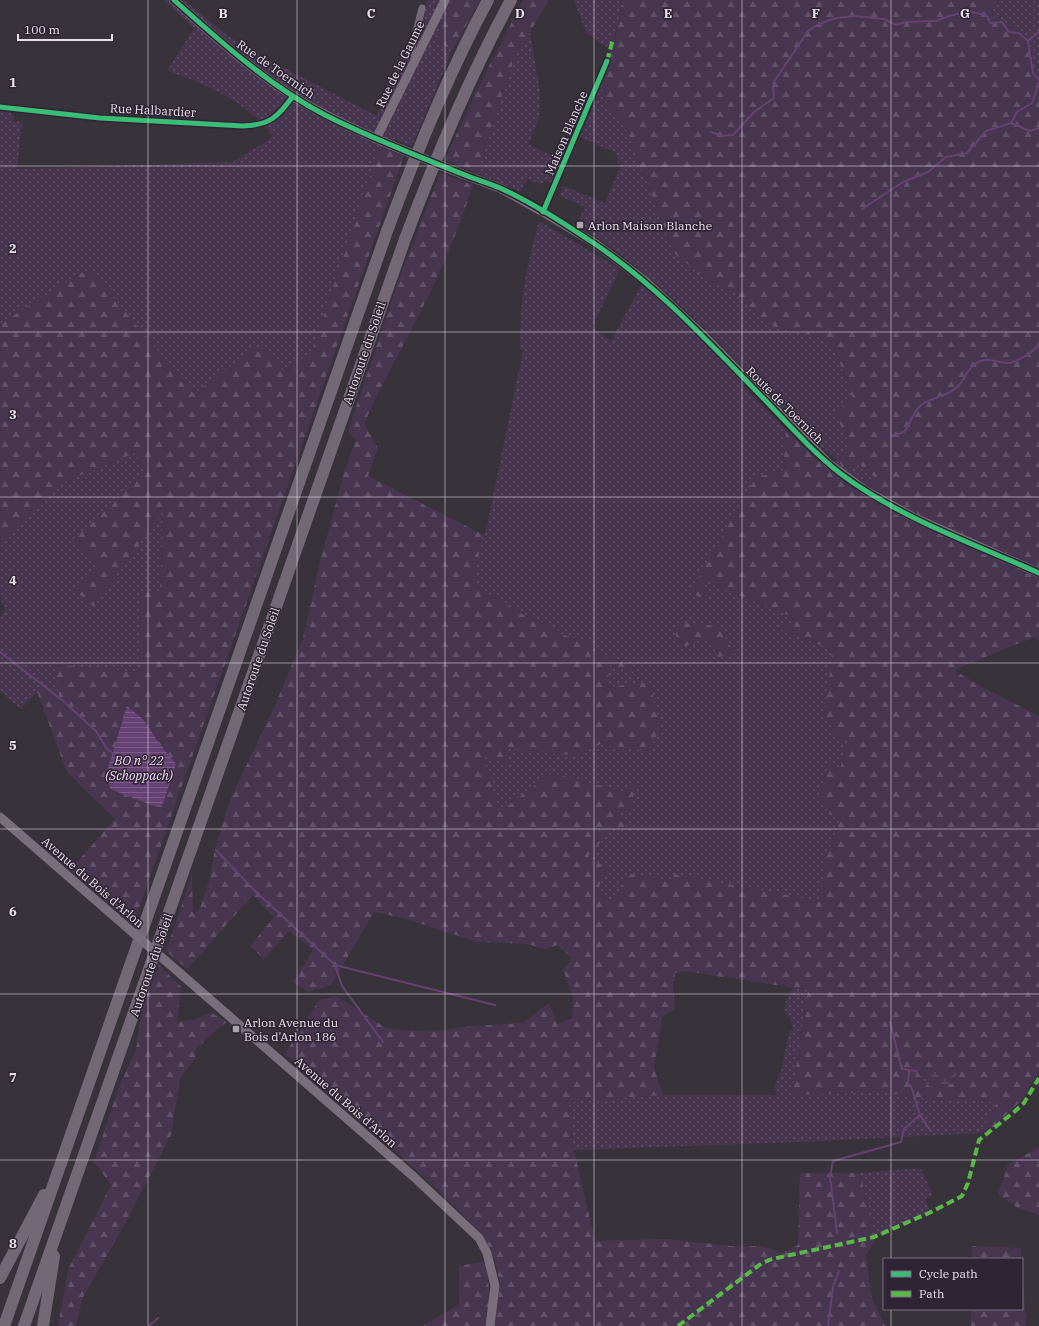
<svg xmlns="http://www.w3.org/2000/svg" width="1039" height="1326" font-family="'IBM Plex Serif',serif">
<style>
.grass{fill:url(#grass-dots)}
.forest{fill:url(#forest-firs)}
.wetland{fill:url(#wetland-marsh)}
.water{fill:url(#water-rules)}
.lines{fill:none;stroke-linecap:round;stroke-linejoin:round}
.stream{stroke:#664173;stroke-width:2}
.street{stroke:#746b79;stroke-width:7}
.secondary{stroke:#796e7c;stroke-width:9}
.highway{stroke:#726876;stroke-width:12}
.secondary-bridge{stroke:#796e7c;stroke-width:9}
.quiet{stroke:#58b947;stroke-width:4;stroke-dasharray:8 4;stroke-linecap:butt}
.cycleway-casing{stroke:#2f2433;stroke-width:8}
.cycleway{stroke:#3abd76;stroke-width:5}
.grid{fill:none;stroke:#e8e1eb;stroke-width:1;stroke-opacity:0.55}
.poi-dot{fill:#aaa4ad;stroke:#2f2433;stroke-width:1.5}
.labels{text-anchor:middle;dominant-baseline:central;stroke-width:3;stroke-linejoin:round;paint-order:stroke}
.street-label{font-size:12px;fill:#e8e1eb;stroke:#2f2433}
.poi-label{font-size:12px;fill:#e8e1eb;stroke:#2f2433;text-anchor:start}
.water-label{font-size:13px;font-style:italic;fill:#f2dbfb;stroke:#2f2433}
.grid-label{font-size:13px;text-anchor:middle;font-weight:bold;fill:#e8e1eb;stroke:#2f2433;stroke-width:3;stroke-linejoin:round;paint-order:stroke}
</style>
<defs>
<pattern id="grass-dots" width="8" height="8" patternUnits="userSpaceOnUse"><rect width="8" height="8" fill="#483550"/><path d="M2 2h.1M6 6h.1" fill="none" stroke="#625269" stroke-width="1.8" stroke-linecap="round"/></pattern>
<pattern id="forest-firs" width="22" height="20" patternUnits="userSpaceOnUse"><rect width="22" height="20" fill="#483550"/><path d="M5 1l3.5 6h-7zM16 11l3.5 6h-7z" fill="#625269"/></pattern>
<pattern id="wetland-marsh" width="20" height="14" patternUnits="userSpaceOnUse"><rect width="20" height="14" fill="#483550"/><path d="M1 5h8M5 5V1M11 12h8M15 12V8" fill="none" stroke="#625269"/></pattern>
<pattern id="water-rules" width="6" height="5" patternUnits="userSpaceOnUse"><rect width="6" height="5" fill="#664173"/><path d="M0 2.5h6" fill="none" stroke="#7c5c87"/></pattern>
</defs>
<rect width="100%" height="100%" fill="#38323a"/>
<path class="grass" d="M163,0H184L227,35L249,50L377,116L403,53L428,0H454L435,38L452,51L412,146L394,139L389,150L380,146L312,351L284,373L263,349L255,348L194,394L91,271L83,272L0,324V111L8,112L13,115L14,121L22,122L17,169L233,162L273,137C250,103 204,83 167,71L194,28Z
M574,0H625L610,49L586,33Z
M995,0H1039V78C1030,69 1034,57 1030,46C1025,30 1007,23 993,18L992,6Z
M530,32L540,92V117L528,144L563,161L552,183L545,180L542,185L527,179L521,192L476,173L515,57Z
M601,86L607,104L625,126L674,253L707,280L735,293L766,323L779,328L816,336L835,349L852,397L835,414L850,444L837,461L858,463L874,477L870,484L865,482L917,514L1039,567V579C965,546 886,519 823,467L837,460L814,441C739,364 668,282 577,224L585,207L560,196L564,186L605,203L620,167L615,152L580,137Z
M539,221L620,269L592,327L611,341L644,280L747,381L743,386L787,431C783,444 782,457 785,470L756,477L694,586V594L702,580L793,617L791,623L778,628L832,650L825,716L848,740L840,769L830,764L841,816L827,856L819,902L674,874L672,881L630,874L614,903L596,891L588,857L614,827L628,831L619,813L636,778L627,793L552,773L498,813L484,756L508,764L505,748L578,756L604,742L621,752L640,682L607,688L610,664L635,674L637,668L592,651L593,644L557,633L558,629L524,615L474,585L482,534L485,535L523,351L520,349C519,304 527,264 539,221Z
M135,453L146,470L73,540L163,512L160,593L142,592L138,672L57,665L59,697L54,702L42,687L21,709L0,691V618L5,610L0,597V547L64,482Z
M793,988L808,990L792,1095L885,1092L929,1099L998,1101L980,1133L800,1142L574,1150L568,1102L663,1095H777L774,1088L782,1069L789,1031L793,1030L790,1018L785,1014C783,1003 788,996 793,988Z
M921,1168L933,1195L925,1199L931,1212L874,1237L860,1173Z"/>
<path class="forest" d="M454,0H480L452,51L435,38Z
M523,0H549L515,57L476,173L445,159L481,82Z
M625,0H995L992,6L993,18C1016,27 1028,33 1032,58C1033,67 1033,72 1039,78V567L917,514L866,487L865,481L870,484L874,477L858,463L850,472L837,461L850,444L835,414L852,397L835,349L816,336L779,328L766,323L735,293L707,280L674,253L625,126L607,104L601,86Z
M380,146L404,156L133,925L70,870L115,819L67,772L37,692L42,687L54,702L59,697L56,665L138,672L142,592L160,593L163,512L93,606L76,591L99,566L73,540L146,470L135,453L64,482L0,547V324L83,272L91,271L194,394L255,348H263L285,373L312,351Z
M440,173L473,185C463,216 451,246 438,276C415,326 386,374 364,424L378,448L368,476L482,534L474,585L524,615L558,629L557,633L594,644L592,651L637,668L635,674L610,664L607,688L640,682L650,686L661,727L647,755L631,746L621,753L604,742L578,756L506,748L509,764L484,757L499,812L552,773L627,793L636,777L631,811L619,813L629,832L614,827L588,857L609,869L596,891L613,903L630,874L672,881L674,874L819,901L827,856L841,816L830,815L818,797L829,764L840,769L848,741L839,739L825,716L832,650L778,628L791,623L793,617L703,581L708,592L704,600L694,594V586L756,477L785,470L783,449L787,431L836,478L888,511L1039,579V640L1034,637L954,670L980,686L1039,716V1071L1023,1099L991,1129L980,1133L998,1101L929,1099L885,1092L792,1095L808,990L684,971L675,973L673,987L675,1008L662,1017L654,1068L663,1095L568,1102L574,1150L595,1241L667,1239L731,1246H759L773,1249L781,1253L798,1245L800,1173H860L875,1241L866,1255L872,1299L885,1326H494L500,1284L495,1260L483,1235L437,1189L334,1096L285,1054L319,1000L336,996L386,1028L426,1032L472,1026L523,1023L549,1003L557,1024L572,1018L573,997L563,970L572,958L557,945L547,949L526,944L477,942L406,919L374,912L331,985L308,992L293,982L313,950L289,931L264,959L250,946L274,917L253,895L187,969L166,951L192,875L193,914L200,908L209,881L216,844L230,800L276,703L303,638L319,566L345,469L356,440L348,431L398,282Z
M687,623L718,626L735,654L718,657L709,637L685,646L675,644L677,625Z
M159,965L181,987L177,1022L193,1020L212,1013L227,1022L210,1035L195,1051L196,1058L180,1078L171,1135L122,1229L82,1299L76,1326H58L68,1270L111,1185L94,1162L118,1089L136,1049L142,1008Z
M1039,1147V1215L1018,1208L998,1194L1008,1165Z
M972,1246L1021,1248V1259H972Z
M486,1261L490,1298L484,1326H423L459,1304V1266Z
M1022,1268L1026,1326H971V1309H1022Z"/>
<path class="wetland" d="M938,1069L954,1071L956,1074L955,1082C947,1087 938,1082 930,1087L916,1071Z"/>
<path class="water" d="M127,706L144,720L158,742L176,764L163,804L154,806L110,789L107,771Z"/>
<g class="lines">
<path class="stream" d="M1028,41L1033,73L1039,80
M1011,123L1017,112L1032,103L1039,83
M711,132L723,136L733,135L754,112L774,98L773,83L808,31L819,24L836,18L855,16L884,19L896,25L906,22L936,21L949,16L969,11L987,16L990,23L1002,22L1009,32L1019,33L1028,41L1039,32
M862,209L903,182L928,172L946,157L967,153L986,131L1011,123L1030,131L1039,128
M891,436L904,432C910,425 913,412 920,406C931,397 946,397 956,388C964,382 966,370 975,364C988,355 995,363 1008,363C1016,363 1034,351 1039,345
M0,652L62,700L96,731L107,749L114,754
M216,850L255,891L335,965L342,986L383,1042
M335,965L495,1005
M909,1070L916,1071
M920,1115L931,1131
M837,1233L830,1177L833,1161L901,1142L904,1129L920,1115L911,1086L908,1084L909,1070L902,1069L890,1022
M149,1326L158,1318
M828,1326L833,1287L839,1271"/>
<path class="street" d="M417,58L412,52V48L422,8
M0,107L100,118L243,126C270,125 278,117 293,96
M543,212L607,61"/>
<path class="secondary" d="M174,0C212,34 250,69 293,96C324,116 358,131 391,145
M376,139L445,0
M462,174L500,188L543,212L596,244L644,280L702,334L828,463L866,491L913,517L1039,573
M0,817L115,917
M182,975L414,1177L479,1238L487,1253L495,1286L490,1326"/>
<path class="highway" d="M0,1278L44,1195
M4,1326L387,231C416,153 448,74 488,0
M24,1326L405,239C436,157 469,77 511,0
M43,1326L54,1256"/>
<path class="secondary-bridge" d="M391,145L462,174
M115,917L182,975"/>
<path class="quiet" d="M607,61L613,39
M678,1326L762,1263L772,1259L874,1237L931,1212L962,1196L968,1183L979,1140L1014,1112L1024,1103L1039,1078"/>
<g class="cycleway-casing">
<path id="cycleway" d="M174,0C221,42 268,85 325,115C370,138 418,156 465,175C477,180 489,183 500,188C533,203 565,224 595,244C660,288 711,345 766,401C790,426 814,453 841,474C900,518 972,543 1039,573
M0,107L100,118L243,126C270,125 278,117 293,96
M543,212L607,61"/>
</g>
<use href="#cycleway" class="cycleway"/>
</g>
<path class="grid" d="M148,0V1326M297,0V1326M445,0V1326M594,0V1326M742,0V1326M891,0V1259M0,166H1039M0,332H1039M0,497H1039M0,663H1039M0,829H1039M0,994H1039M0,1160H1039M891,1309V1326"/>
<g class="poi-dot">
<rect x="576" y="221" width="8" height="8" rx="2"/>
<rect x="232" y="1025" width="8" height="8" rx="2"/>
</g>
<g class="labels">
<g class="street-label">
<text transform="translate(400 64) rotate(-64)">Rue de la Gaume</text>
<text transform="translate(276 69) rotate(35)">Rue de Toernich</text>
<text transform="translate(153 110) rotate(3)">Rue Halbardier</text>
<text transform="translate(566 133) rotate(-67)">Maison Blanche</text>
<text transform="translate(364 353) rotate(-71)">Autoroute du Soleil</text>
<text transform="translate(785 405) rotate(45)">Route de Toernich</text>
<text transform="translate(258 659) rotate(-71)">Autoroute du Soleil</text>
<text transform="translate(93 882) rotate(41)">Avenue du Bois d'Arlon</text>
<text transform="translate(151 965) rotate(-71)">Autoroute du Soleil</text>
<text transform="translate(346 1102) rotate(41)">Avenue du Bois d'Arlon</text>
</g>
<g class="poi-label">
<text x="588" y="225">Arlon Maison Blanche</text>
<text x="244" y="1022">Arlon Avenue du<tspan x="244" dy="14">Bois d'Arlon 186</tspan></text>
</g>
<g class="water-label">
<text x="139" y="760">BO n° 22<tspan x="139" dy="15">(Schoppach)</tspan></text>
</g>
</g>
<g class="grid-label">
<text x="223" y="18">B</text>
<text x="371" y="18">C</text>
<text x="520" y="18">D</text>
<text x="668" y="18">E</text>
<text x="816" y="18">F</text>
<text x="965" y="18">G</text>
<text x="13" y="87">1</text>
<text x="13" y="253">2</text>
<text x="13" y="419">3</text>
<text x="13" y="585">4</text>
<text x="13" y="750">5</text>
<text x="13" y="916">6</text>
<text x="13" y="1082">7</text>
<text x="13" y="1248">8</text>
</g>
<rect x="883" y="1258" width="140" height="52" fill="#2f2433" stroke="#79707d"/>
<rect x="891" y="1271" width="20" height="6" fill="#3abd76" stroke="#79707d"/>
<text x="919" y="1278" font-size="12" fill="#e8e1eb">Cycle path</text>
<rect x="891" y="1291" width="20" height="6" fill="#58b947" stroke="#79707d"/>
<text x="919" y="1298" font-size="12" fill="#e8e1eb">Path</text>
<path d="M18 34v6h94v-6" fill="none" stroke="#e8e1eb" stroke-width="2"/>
<text x="24" y="34" font-size="12" fill="#e8e1eb" stroke="#2f2433" stroke-width="3" paint-order="stroke">100 m</text>
</svg>
